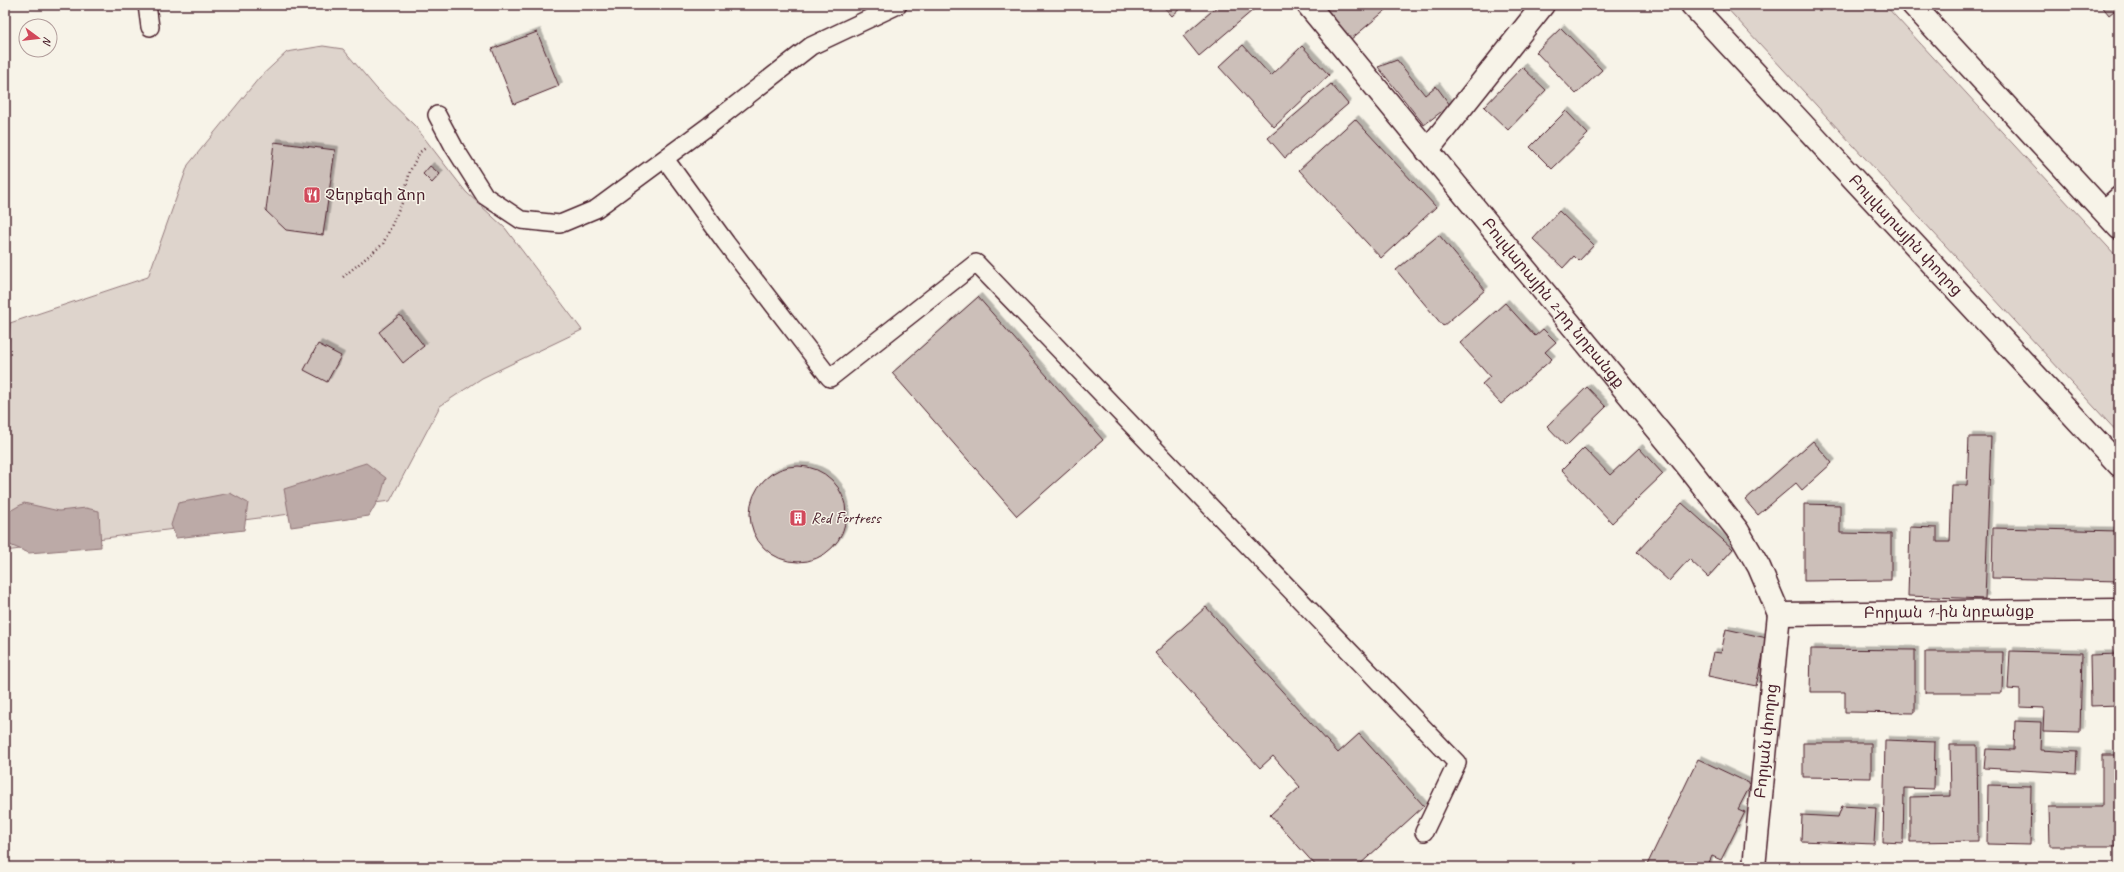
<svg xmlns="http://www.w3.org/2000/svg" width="2124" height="872" font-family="Caveat,'Noto Sans Armenian',sans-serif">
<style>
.green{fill:#ded4cc;stroke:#947a7c}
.water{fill:#bcaaa7;stroke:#8e7275}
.building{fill:#ccbfb9;stroke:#4a1f2b;filter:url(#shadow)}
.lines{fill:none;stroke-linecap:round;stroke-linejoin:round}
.lane-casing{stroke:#4a1f2b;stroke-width:20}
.street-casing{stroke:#4a1f2b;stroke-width:25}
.secondary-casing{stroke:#4a1f2b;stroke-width:25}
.path{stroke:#4a1f2b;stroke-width:2.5;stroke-dasharray:1 3;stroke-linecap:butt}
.lane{stroke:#f7f3e8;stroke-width:17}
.street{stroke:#f7f3e8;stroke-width:22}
.secondary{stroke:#f7f3e8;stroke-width:22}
.labels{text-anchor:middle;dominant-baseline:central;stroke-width:3;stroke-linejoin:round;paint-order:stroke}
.poi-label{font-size:16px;fill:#4a1f2b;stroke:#f7f3e8;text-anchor:start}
.street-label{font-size:16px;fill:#4a1f2b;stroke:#f7f3e8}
</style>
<defs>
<filter id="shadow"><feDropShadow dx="3.5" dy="-3.5" stdDeviation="0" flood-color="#0004"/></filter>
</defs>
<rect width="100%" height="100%" fill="#f7f3e8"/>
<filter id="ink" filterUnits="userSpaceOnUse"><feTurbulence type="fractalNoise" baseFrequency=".025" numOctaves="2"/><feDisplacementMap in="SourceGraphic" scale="8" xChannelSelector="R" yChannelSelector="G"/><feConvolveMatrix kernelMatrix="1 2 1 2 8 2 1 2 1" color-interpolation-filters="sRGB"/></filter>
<g filter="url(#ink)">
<path class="green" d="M1724,5H1885L2119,259V434Z
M323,46L343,49L376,88L415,126L466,192L505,228L582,330L482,378L440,406L390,501L5,551V392L10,323L148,277L188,165L259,78L287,52Z"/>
<path class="water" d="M366,463L386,478L381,495L369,516L291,527L284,489Z
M230,493L248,503L244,530L176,538L171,525L178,503Z
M24,503L59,511L86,508L99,511L101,547L29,553L10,545L5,538V517L8,512Z"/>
<path class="building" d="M1162,5H1184L1172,16Z
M1219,5H1259L1199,56L1183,36Z
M1328,5H1392L1350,40L1324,9Z
M2101,5H2119V7L2109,15Z
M1561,28L1602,70L1576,94L1536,52Z
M537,32L559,86L514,104L492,49Z
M1243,45L1271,76L1302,46L1329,75L1274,127L1219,67Z
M1397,60L1425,95L1436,86L1450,105L1424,125L1378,67Z
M1522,67L1546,90L1508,130L1484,107Z
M1331,84L1348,104L1285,158L1268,138Z
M1566,111L1588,134L1552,169L1530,147Z
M1355,119L1436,207L1381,258L1299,170Z
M274,142L335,150L323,235L286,230L266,211Z
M430,166L440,174L432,183L423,174Z
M1559,211L1594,245L1579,261L1574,256L1563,268L1533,239Z
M1439,235L1485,290L1443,326L1396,270Z
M978,297L1103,440L1017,516L892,373Z
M1505,303L1535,336L1543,329L1556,342L1545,352L1552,359L1501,404L1482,384L1490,377L1460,343Z
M400,315L424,346L403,363L379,332Z
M318,344L341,356L327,382L304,370Z
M1587,387L1606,407L1566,446L1547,426Z
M1969,437H1991L1985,599L1908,596L1910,527L1937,528V542H1950L1952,485H1967Z
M1813,441L1832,463L1802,490L1796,483L1758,515L1745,500Z
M1584,448L1610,475L1639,448L1663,474L1612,523L1562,470Z
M750 514a48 48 0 1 1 96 0a48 48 0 1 1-96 0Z
M1682,503L1733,549L1708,577L1689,559L1669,581L1637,552Z
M1804,504L1840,505V533L1891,534V580L1804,581Z
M1993,528L2119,531V581L1992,578Z
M1206,607L1338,753L1359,734L1424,806L1357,867H1317L1270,815L1300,787L1273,756L1260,768L1155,653Z
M1726,629L1767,638L1756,686L1708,676L1713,652L1721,653Z
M1811,649L1915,650V713L1845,712V692H1810Z
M2010,651L2082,653L2080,733L2043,732L2044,708L2020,707V690L2008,689Z
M1925,652H2003L2002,693H1925Z
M2119,654V705L2091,706L2090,655Z
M2015,721L2041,722L2040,750L2077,752L2076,773L1984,768L1986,749L2014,750Z
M1885,740L1935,742L1934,789L1904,788L1903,843L1883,842Z
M1803,743H1871V778L1803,777Z
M1950,745H1977L1978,841L1910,842V797L1951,796Z
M2102,755H2119V846H2050L2049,807H2102Z
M1698,759L1751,784L1738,809L1745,812L1721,860L1712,856L1707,867H1646Z
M1988,785L2031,786L2030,845L1987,844Z
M1842,806L1876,808L1874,844L1801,841L1802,815L1838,817Z"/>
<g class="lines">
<g class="lane-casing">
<path id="lane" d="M147,5L150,27
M437,115L454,147L485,196L521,220L560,224L596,209L710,125L811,46L898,5
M665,159L726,243L830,378L976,263L1457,763L1424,832
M2102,210L2119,195"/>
</g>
<g class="street-casing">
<g id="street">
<path id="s1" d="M1308,5L1685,463L1738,531L1759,567L1779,614L1754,867"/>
<path d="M1427,151L1543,5"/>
<path id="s2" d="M1779,614L2119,610"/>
</g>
</g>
<g class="secondary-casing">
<g id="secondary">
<path id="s3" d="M1692,5L2119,465"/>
<path d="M1913,5L2119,228"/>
</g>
</g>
<path class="path" d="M343,277L383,244L402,203L410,171L420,152L427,147"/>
<use href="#lane" class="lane"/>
<use href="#street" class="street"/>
<use href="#secondary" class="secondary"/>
</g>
</g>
<defs>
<g id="restaurant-square" transform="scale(0.9)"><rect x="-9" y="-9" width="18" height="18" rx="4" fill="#d1495b" stroke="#f7f3e8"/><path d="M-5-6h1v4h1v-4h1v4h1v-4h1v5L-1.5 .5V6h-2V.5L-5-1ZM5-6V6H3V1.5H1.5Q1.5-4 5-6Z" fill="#fff"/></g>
<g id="building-square" transform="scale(0.9)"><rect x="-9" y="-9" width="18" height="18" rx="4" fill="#d1495b" stroke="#f7f3e8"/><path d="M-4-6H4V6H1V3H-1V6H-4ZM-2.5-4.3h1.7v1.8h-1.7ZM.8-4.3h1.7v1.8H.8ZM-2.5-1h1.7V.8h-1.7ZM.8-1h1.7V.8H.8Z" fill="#fff"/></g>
</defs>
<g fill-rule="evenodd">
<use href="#restaurant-square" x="312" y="195"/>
<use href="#building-square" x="798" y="518"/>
</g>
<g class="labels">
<g class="poi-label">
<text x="325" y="195">Չերքեզի ձոր</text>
<text x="811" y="518">Red Fortress</text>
</g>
<g class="street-label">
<text stroke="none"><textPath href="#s3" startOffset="314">Բուլվարային փողոց</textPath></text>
<text stroke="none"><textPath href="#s1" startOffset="386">Բուլվարային 2-րդ նրբանցք</textPath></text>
<text stroke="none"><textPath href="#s2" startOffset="170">Բորյան 1-ին նրբանցք</textPath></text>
<text transform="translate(1766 741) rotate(-84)">Բորյան փողոց</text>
</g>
</g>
<rect width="2124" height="872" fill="none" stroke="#f7f3e8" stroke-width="20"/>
<rect x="10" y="10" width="2104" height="852" fill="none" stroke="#4a1f2b" stroke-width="1.5" filter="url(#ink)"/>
<g transform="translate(38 38) rotate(105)"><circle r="19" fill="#f7f3e8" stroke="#b29e9c"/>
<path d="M0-3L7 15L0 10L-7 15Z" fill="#d1495b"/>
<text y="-6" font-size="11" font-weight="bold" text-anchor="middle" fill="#4a1f2b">N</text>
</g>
</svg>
